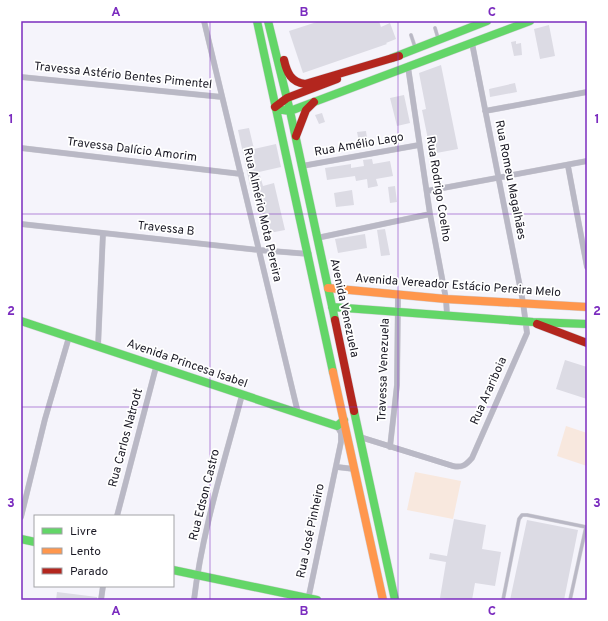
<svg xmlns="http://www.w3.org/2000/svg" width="608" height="621" font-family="Overpass,sans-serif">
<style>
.green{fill:#f8e8de}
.building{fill:#dcdbe4}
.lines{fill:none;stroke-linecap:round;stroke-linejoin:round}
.lane-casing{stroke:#d3d2d8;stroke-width:4}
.street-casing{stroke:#d3d2d8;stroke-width:6}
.fast-casing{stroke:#d3d2d8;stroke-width:9}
.slow-casing{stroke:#d3d2d8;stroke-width:9}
.jam-casing{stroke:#d3d2d8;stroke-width:9}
.lane{stroke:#b9b8c5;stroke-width:3}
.street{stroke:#b9b8c5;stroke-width:5.5}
.fast{stroke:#63d668;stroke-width:8}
.slow{stroke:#ff974d;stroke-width:8}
.jam{stroke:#b3261e;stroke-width:8}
.grid{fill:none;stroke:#7b2cbf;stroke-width:1;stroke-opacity:0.55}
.labels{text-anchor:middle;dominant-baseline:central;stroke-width:3.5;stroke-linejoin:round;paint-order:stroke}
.street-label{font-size:12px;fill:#1a1924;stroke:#fff}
.neatline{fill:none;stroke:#7b2cbf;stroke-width:1.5}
.grid-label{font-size:13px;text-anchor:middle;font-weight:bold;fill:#7b2cbf}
</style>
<rect width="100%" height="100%" fill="#f5f4fb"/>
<path class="green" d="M566,426L587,433V466L557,456Z
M415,472L461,481L453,519L407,510Z"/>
<path class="building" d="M320,21H379L381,27L390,23L396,39L386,43L387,44L303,73L289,31Z
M549,25L555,56L540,59L534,29Z
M516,41V44L521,43L522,55L514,56L511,42Z
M441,65L458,149L431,154L422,110L426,109L419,73Z
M515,83L517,92L490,97L489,89Z
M404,95L410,123L397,126L390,98Z
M322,113L325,122L319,124L315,115Z
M249,128L254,149L276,144L281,167L259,172L263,186L274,183L285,230L264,234L253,185L250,186L238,130Z
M366,131L368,145L360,147L357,132Z
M372,159L373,164L390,161L393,176L376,179L378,186L368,188L367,179L356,181L355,176L327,180L325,168L351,164V168L364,166L363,160Z
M395,186L397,202L390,203L388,187Z
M352,190L354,205L336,207L334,193Z
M385,229L390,255L381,256L377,230Z
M365,234L367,248L338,253L335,239Z
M565,360L587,367V399L556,389Z
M454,519L486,525L482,549L501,552L495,586L475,583L472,600H452L440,598L446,562L429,559L430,553L447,556Z
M527,520L578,530L564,600H510Z
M57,592L97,597V600H56Z"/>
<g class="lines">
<g class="lane-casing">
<path id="lane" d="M435,28L438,38
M411,35L415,47
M503,600L519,519L522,515H527L586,527L570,600"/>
</g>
<g class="street-casing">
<path id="street" d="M204,21L298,413
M408,67L430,214L446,299L447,315
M21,77L222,97
M485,111L587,92
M21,148L241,174
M302,166L419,145
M568,166L587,267
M427,191L587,161
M21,224L259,250L309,254
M317,238L430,214
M98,347L103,233
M360,437L453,466C462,468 466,465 472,458L527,333L523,302L472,43
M390,447L397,385L398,294
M337,467L354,469
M117,516L156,367
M21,517L45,419L69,337
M101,600L103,586
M194,600C202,531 224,463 242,395
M308,600L341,442V433L337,426"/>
</g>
<g class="fast-casing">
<path id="fast" d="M257,21L333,372
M268,21L290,111L335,320
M392,58L487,21
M276,109L290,111L530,21
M332,307L533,322L587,324
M21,321L337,426L344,420
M354,411L395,600
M21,539L35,542
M173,570L317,600"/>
</g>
<g class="slow-casing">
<path id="slow" d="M328,288L446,299L587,307
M333,372L383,600"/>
</g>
<g class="jam-casing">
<path id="jam" d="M284,60C287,73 291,82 305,84L399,56
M275,107L287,98L337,79
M296,136L306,110L314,102
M335,320L354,411
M537,324L587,343"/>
</g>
<use href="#lane" class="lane"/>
<use href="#street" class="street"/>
<use href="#fast" class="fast"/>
<use href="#slow" class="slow"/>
<use href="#jam" class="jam"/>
</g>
<path class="grid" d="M210,21V600M398,21V600M21,214H587M21,407H587"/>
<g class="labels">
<g class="street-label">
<text transform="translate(123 76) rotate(6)">Travessa Astério Bentes Pimentel</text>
<text transform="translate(359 145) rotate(-10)">Rua Amélio Lago</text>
<text transform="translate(132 150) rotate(7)">Travessa Dalício Amorim</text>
<text transform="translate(510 180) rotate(79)">Rua Romeu Magalhães</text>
<text transform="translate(438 189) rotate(81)">Rua Rodrigo Coelho</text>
<text transform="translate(262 215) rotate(77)">Rua Almério Mota Pereira</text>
<text transform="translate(166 229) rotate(6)">Travessa B</text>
<text transform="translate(458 286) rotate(4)">Avenida Vereador Estácio Pereira Melo</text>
<text transform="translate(344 308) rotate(78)">Avenida Venezuela</text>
<text transform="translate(187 364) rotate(19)">Avenida Princesa Isabel</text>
<text transform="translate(384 370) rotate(-88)">Travessa Venezuela</text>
<text transform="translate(489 391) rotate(-66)">Rua Arariboia</text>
<text transform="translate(126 438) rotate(-75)">Rua Carlos Natrodt</text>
<text transform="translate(205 495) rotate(-76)">Rua Edson Castro</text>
<text transform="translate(311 531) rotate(-78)">Rua José Pinheiro</text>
</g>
</g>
<rect width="608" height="621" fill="none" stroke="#ffffff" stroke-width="44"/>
<rect x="34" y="515" width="140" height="72" fill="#ffffff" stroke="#a3a3a7"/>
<rect x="42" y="528" width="20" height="6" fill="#63d668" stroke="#a3a3a7"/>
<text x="70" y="535" font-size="12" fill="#1a1924">Livre</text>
<rect x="42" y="548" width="20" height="6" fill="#ff974d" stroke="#a3a3a7"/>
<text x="70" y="555" font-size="12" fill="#1a1924">Lento</text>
<rect x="42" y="568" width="20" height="6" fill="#b3261e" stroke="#a3a3a7"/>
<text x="70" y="575" font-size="12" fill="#1a1924">Parado</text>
<rect x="22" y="22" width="564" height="577" class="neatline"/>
<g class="grid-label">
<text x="116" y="16">A</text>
<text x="304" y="16">B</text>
<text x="492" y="16">C</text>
<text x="11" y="123">1</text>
<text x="597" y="123">1</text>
<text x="11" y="315">2</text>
<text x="597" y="315">2</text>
<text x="11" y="507">3</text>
<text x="597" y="507">3</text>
<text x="116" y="615">A</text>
<text x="304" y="615">B</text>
<text x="492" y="615">C</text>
</g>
</svg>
